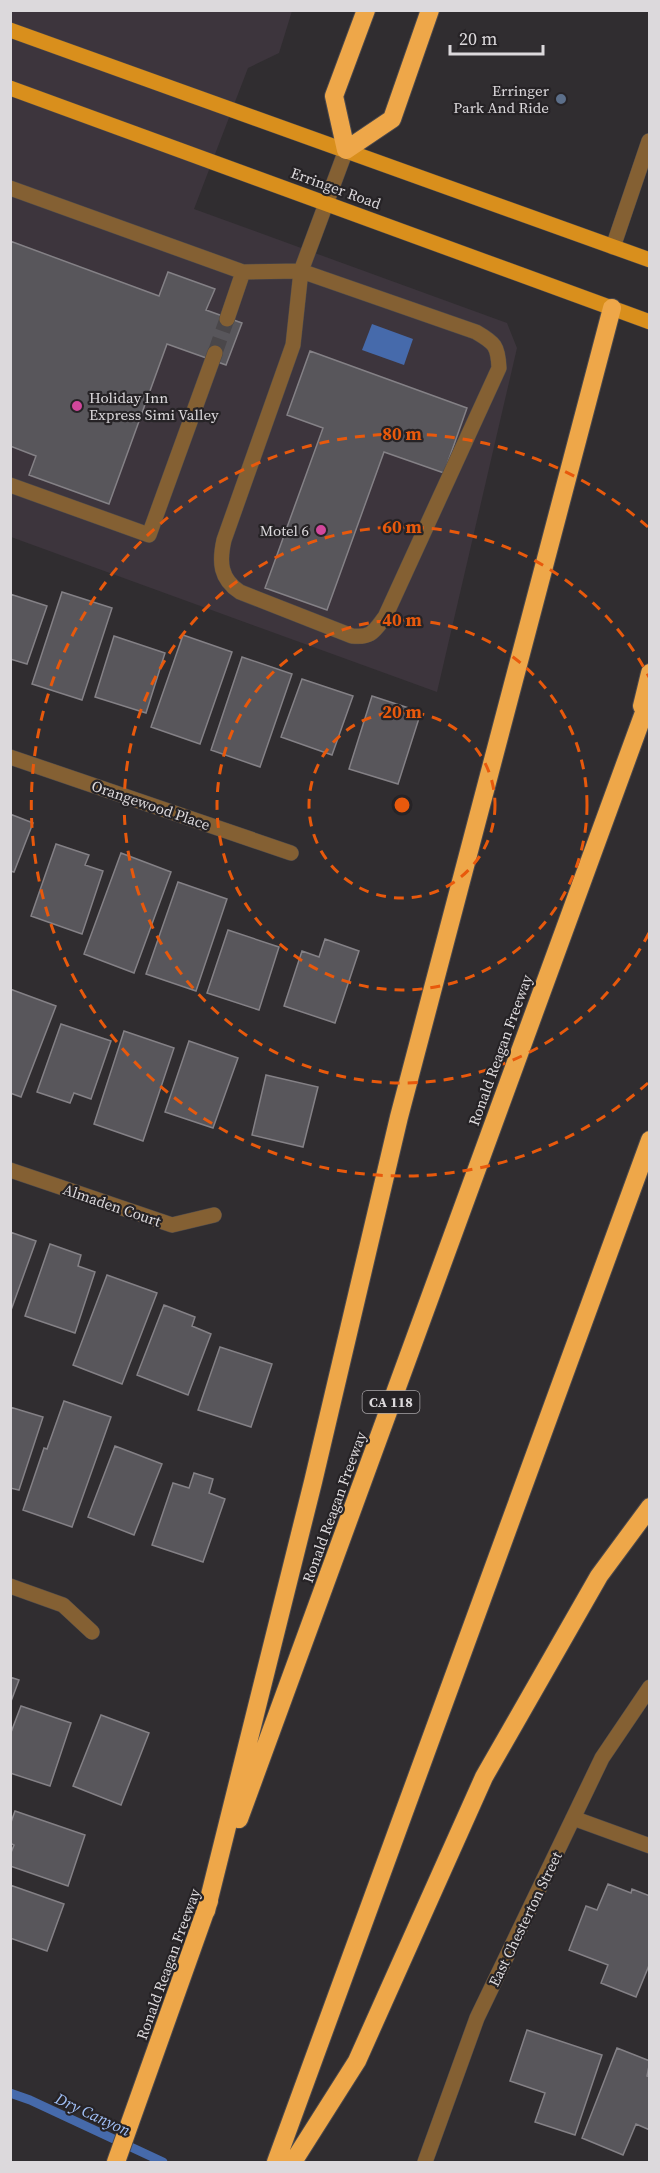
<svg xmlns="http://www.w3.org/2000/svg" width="660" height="2173" font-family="'Source Serif 4',serif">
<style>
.built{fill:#3d353d}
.water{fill:#466aab}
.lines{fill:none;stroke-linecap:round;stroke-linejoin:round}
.stream{stroke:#466aab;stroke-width:9}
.building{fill:#58565b;stroke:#848186;stroke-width:1.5}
.minor-tunnel{stroke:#4a474a;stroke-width:15;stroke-dasharray:15 8;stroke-linecap:butt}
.minor-casing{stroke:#4c494c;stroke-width:16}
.major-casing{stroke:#4c494c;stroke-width:16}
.highway-casing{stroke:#4c494c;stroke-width:20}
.minor{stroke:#846033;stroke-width:15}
.major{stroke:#d98f1c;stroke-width:15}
.highway{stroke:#eea749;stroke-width:18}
.ring{fill:none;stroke:#e8590c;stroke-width:3;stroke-dasharray:10 8}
.service-dot{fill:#5c6f8a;stroke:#262326;stroke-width:2}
.hotel-dot{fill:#d1479c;stroke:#262326;stroke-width:2}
.labels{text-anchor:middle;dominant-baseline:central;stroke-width:4.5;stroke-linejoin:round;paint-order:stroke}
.shield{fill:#262326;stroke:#a5a2a5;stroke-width:1.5}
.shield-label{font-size:14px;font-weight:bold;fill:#dcd9dc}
.poi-label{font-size:15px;fill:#dcd9dc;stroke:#262326;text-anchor:end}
.street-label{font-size:15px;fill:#dcd9dc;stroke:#262326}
.water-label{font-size:16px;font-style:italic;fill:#a2c1f8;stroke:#262326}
.centre{fill:#e8590c;stroke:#262326;stroke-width:3}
.ring-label{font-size:18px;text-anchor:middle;font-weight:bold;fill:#e8590c;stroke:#262326;stroke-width:4.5;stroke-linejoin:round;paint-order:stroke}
</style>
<rect width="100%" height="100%" fill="#302d30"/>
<path class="built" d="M10,11H292L279,53L248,68L194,209L507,323L517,348L437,692L11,537Z"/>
<path class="water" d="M372,324L413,339L404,365L362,350Z"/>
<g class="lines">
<path class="stream" d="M10,2093L30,2100L163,2162"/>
</g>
<path class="building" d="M10,241L159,296L168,272L215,289L206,310L242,323L226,365L167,344L109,504L29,475L36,456L10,446Z
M310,351L467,408L444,473L384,452L327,610L265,588L323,428L287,415Z
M62,592L112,608L82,700L32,684Z
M10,594L47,606L27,664L10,659Z
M183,635L232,652L200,744L151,727Z
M114,636L165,653L146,713L95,697Z
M242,657L292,674L260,767L211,750Z
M302,679L353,696L332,755L281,737Z
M372,696L421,712L398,784L349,769Z
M10,814L33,823L14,872L10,871Z
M56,844L89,855L85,865L103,871L82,934L31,916Z
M121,853L171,872L134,973L84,954Z
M178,882L227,899L196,991L146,974Z
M228,930L279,947L259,1010L207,993Z
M325,939L359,951L335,1023L284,1006L302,951L319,957Z
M10,989L56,1006L21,1097L10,1093Z
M61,1024L111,1041L91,1099L74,1093L70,1103L37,1092Z
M124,1031L174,1048L143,1141L94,1124Z
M189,1041L238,1058L213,1128L165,1112Z
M266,1075L318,1087L303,1147L252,1135Z
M10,1232L36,1241L10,1313Z
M50,1244L81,1255L78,1266L95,1272L75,1333L25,1316Z
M107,1275L157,1293L122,1384L73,1365Z
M164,1305L195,1317L192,1326L211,1334L188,1395L137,1375Z
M220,1347L272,1364L251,1427L198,1410Z
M64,1401L111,1417L72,1527L23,1510L44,1448L47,1449Z
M10,1407L43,1417L19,1490L10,1488Z
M115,1446L162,1464L134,1535L88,1517Z
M194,1473L213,1479L209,1493L225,1499L203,1562L152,1545L173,1483L189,1488Z
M10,1677L19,1680L10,1704Z
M21,1706L71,1723L50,1786L10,1773V1735Z
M101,1715L149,1733L121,1805L73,1786Z
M15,1811L85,1835L68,1886L10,1866V1855L14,1845L10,1843V1825Z
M608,1884L631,1893L632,1889L650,1896V1963L636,1997L601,1983L608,1965L569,1950L586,1906L597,1910Z
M10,1885L64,1904L47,1951L10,1938Z
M527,2030L602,2055L575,2135L535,2122L545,2093L510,2081Z
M617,2048L650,2061L647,2076L650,2077V2130L636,2124L623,2155L582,2138Z"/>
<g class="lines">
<path class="minor-tunnel" d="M215,353L227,319"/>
<g class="minor-casing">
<path id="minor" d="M10,188L243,272L301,271L476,332C495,343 498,346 499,368L385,617C374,631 372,638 352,636L240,592C220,579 219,562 224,540L293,345L301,271L346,150
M613,247L649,141
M227,319L243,272
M10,485L149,535L215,353
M10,757L291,853
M10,1170L172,1225L214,1215
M10,1586L63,1605L92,1632
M573,1818L650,1846
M425,2162L477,2018L602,1758L650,1687"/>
</g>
<g class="major-casing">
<path id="major" d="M10,30L650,260
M10,88L650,322"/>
</g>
<g class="highway-casing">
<path id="highway" d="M366,10L334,96L346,150L392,119L430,10
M642,706L650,673
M239,1819L650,696
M206,1911L313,1482L399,1117L612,308
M116,2162L209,1901
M276,2162L650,1140
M293,2162L357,2061L484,1777L599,1576L650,1507"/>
</g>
<use href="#minor" class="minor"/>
<use href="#major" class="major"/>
<use href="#highway" class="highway"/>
</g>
<g class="ring">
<circle cx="402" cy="805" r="93"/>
<circle cx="402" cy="805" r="185"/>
<path d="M649 933A278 278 0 1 1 649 677"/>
<path d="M648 1083A371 371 0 1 1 648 527"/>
</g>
<circle class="service-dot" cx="561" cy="99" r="6"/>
<g class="hotel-dot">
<circle cx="77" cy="406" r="6"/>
<circle cx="321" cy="530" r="6"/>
</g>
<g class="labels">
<rect class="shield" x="362.5" y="1391" width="57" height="22" rx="4.5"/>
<g class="shield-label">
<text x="391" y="1402">CA 118</text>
</g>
<g class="poi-label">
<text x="549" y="90">Erringer<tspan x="549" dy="17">Park And Ride</tspan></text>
<text x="89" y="397" text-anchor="start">Holiday Inn<tspan x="89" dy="17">Express Simi Valley</tspan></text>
<text x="309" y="530">Motel 6</text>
</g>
<g class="street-label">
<text transform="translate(336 188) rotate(20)">Erringer Road</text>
<text transform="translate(151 805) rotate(19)">Orangewood Place</text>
<text transform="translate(500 1050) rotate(-70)">Ronald Reagan Freeway</text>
<text transform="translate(112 1205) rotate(19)">Almaden Court</text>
<text transform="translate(334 1507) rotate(-70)">Ronald Reagan Freeway</text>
<text transform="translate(525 1919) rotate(-64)">East Chesterton Street</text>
<text transform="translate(168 1964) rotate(-70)">Ronald Reagan Freeway</text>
</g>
<g class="water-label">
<text transform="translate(93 2114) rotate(25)">Dry Canyon</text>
</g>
</g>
<circle cx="402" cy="805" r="9" class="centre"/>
<g class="ring-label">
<text x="402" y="440">80 m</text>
<text x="402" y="533">60 m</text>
<text x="402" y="626">40 m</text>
<text x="402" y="718">20 m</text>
</g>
<rect width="660" height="2173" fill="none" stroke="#dcd9dc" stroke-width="24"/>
<path d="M450 45v9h93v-9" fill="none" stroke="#dcd9dc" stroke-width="3"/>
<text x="459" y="45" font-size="18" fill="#dcd9dc" stroke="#262326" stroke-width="4.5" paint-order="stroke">20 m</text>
</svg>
